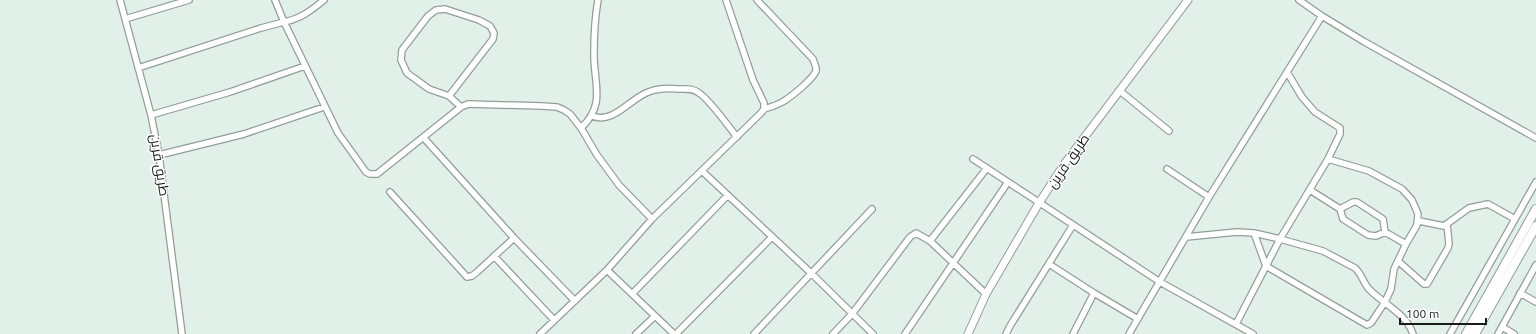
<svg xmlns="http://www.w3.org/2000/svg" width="1536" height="334" font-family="Ubuntu,Cairo,sans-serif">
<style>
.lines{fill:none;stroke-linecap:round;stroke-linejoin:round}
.minor-casing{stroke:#919f98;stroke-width:8}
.major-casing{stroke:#919f98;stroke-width:9}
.highway-casing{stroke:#919f98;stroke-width:10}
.minor{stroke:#fff;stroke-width:5.5}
.major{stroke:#fff;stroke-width:7}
.highway{stroke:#fff;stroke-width:8}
.labels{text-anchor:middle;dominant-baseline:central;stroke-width:3;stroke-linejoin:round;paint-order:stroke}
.street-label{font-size:14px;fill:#181d1a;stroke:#fff}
</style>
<rect width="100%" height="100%" fill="#e1f0e9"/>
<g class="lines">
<g class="minor-casing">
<path id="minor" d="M120,0L151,115L159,155L182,334
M275,0L284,22C300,19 312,10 324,0
M757,0L813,59C814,63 817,67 816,71C813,79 792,96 784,101C778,105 771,107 764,109
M1299,0L1322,16L1363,41L1536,138
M125,19L189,0
M138,68L261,28L284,22L338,133L366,172L370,174H377L461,107L468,104L542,106L557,107L564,110L570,114L581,128L597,155L619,185L652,219
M1287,72L1302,97L1315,112L1340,128V134L1328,159L1280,239L1323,251L1355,268C1362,274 1363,283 1369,289C1383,304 1406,313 1413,334
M1120,91L1169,131
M449,96L493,39L494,33L490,26L479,20L445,9L436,10L428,16L402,50L401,60L407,73L429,89L449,96L461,107
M151,115L230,92L305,66
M592,116C613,124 628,101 646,93C657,88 667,88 679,89C686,89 693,88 699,93C710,100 728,126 737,137
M581,128C607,104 593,82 594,52C594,35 595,17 598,0
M423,137L514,238L575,301
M159,155L244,134L324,107
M973,159L1160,282L1253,334
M1167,169L1209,197
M702,171L812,274L873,334
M1310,190L1340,209L1343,219L1368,235L1376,236L1385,232L1406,244
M390,192L467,277L472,276L477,272L514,238
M1340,209L1353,202H1357L1383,219L1385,232
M1419,221L1444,226L1469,208L1488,204L1515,219
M1254,233L1266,266L1367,325L1371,323L1385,302L1391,289L1394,269L1406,244L1417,225L1418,214L1412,200L1402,189L1369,171L1328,159
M1186,237L1237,232L1254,233L1280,239L1236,324
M930,241L987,168
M494,256L554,320
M1398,261L1424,284H1427L1448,248L1449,244L1447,224
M1049,264L1094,293L1073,334
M607,270L674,334
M1094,293L1138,319
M1520,293L1536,302
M632,294L727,196
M1502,327L1514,334
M540,334L607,270L652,219L761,113L764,109V103L753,80L726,0
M636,334L655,316
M676,334L772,237
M754,334L872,209
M833,334L852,314L910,237L916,233L930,241L986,294
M905,334L1008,182
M1006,334L1010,326L1073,225
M1129,334L1209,197L1322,16
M1450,334L1536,182
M1498,334L1536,265"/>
</g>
<g class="major-casing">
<path id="major" d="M968,334L986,294L1039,203L1065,163L1188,0"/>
</g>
<g class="highway-casing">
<path id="highway" d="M1466,334L1536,209
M1475,334L1536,226"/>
</g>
<use href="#minor" class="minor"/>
<use href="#major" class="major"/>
<use href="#highway" class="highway"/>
</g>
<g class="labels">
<g class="street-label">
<text transform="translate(1068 161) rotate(-55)">طريق قرين</text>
<text transform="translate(160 165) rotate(81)">طريق قرين</text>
</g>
</g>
<path d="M1400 318v6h86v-6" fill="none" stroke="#181d1a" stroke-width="2"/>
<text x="1406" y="318" font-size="12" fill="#181d1a" stroke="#ffffff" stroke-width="3" paint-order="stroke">100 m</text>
</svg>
